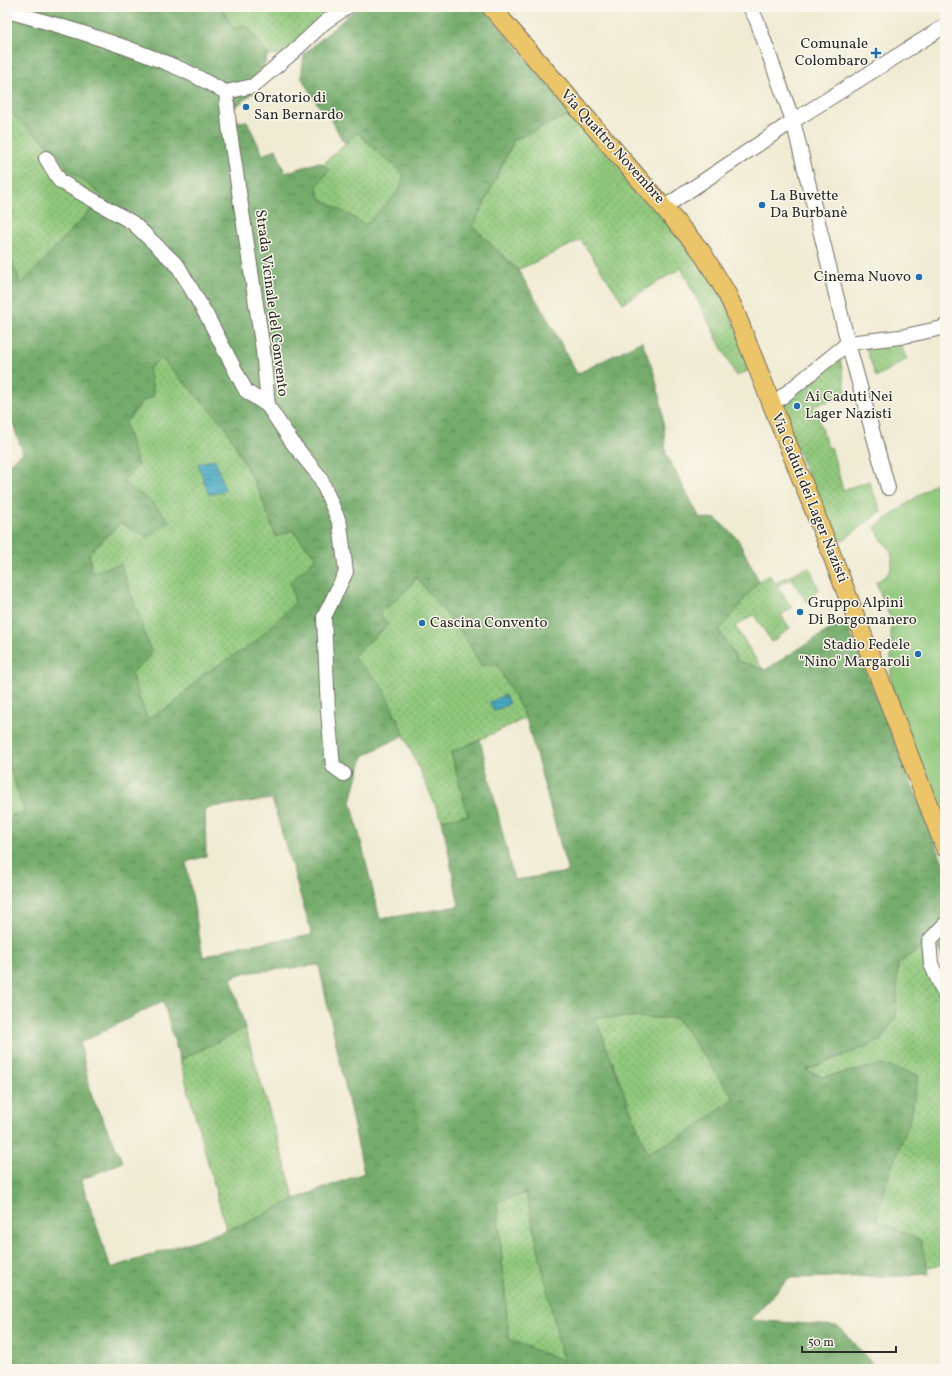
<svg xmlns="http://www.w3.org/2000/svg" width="952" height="1376" font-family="Vollkorn,serif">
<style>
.green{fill:url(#green-dots);stroke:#5e7a54}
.forest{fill:url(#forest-crowns);stroke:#506c4c;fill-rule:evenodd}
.pitch{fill:#90c87c;stroke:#5e7a54}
.water{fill:url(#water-rules);stroke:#386b78}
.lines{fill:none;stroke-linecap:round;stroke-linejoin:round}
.minor-casing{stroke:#706e66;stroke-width:16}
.major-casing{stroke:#706e66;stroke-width:20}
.minor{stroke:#fff;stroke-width:14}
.major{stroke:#edc569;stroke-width:18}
.poi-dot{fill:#1f6fb2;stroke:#fbf7ec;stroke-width:1.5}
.labels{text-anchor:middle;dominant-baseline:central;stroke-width:3;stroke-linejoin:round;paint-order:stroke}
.poi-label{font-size:15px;fill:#2b2b2b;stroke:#fbf7ec;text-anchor:start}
.street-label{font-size:15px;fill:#2b2b2b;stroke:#fbf7ec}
</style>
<defs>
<pattern id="green-dots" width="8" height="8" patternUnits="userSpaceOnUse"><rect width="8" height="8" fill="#90c87c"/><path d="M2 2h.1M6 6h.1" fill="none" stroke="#76a366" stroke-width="1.8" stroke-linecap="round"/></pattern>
<pattern id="forest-crowns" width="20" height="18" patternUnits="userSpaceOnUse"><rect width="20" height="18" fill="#74ac6c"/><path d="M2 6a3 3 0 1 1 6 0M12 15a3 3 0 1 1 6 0" fill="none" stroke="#5f8c59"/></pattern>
<pattern id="water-rules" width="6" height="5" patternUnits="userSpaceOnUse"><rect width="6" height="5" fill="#45abc5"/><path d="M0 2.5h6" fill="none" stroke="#3a8ba0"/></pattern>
</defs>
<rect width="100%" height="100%" fill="#fbf7ec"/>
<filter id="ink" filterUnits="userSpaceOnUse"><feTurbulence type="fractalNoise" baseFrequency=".025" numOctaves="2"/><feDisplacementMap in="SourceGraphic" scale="8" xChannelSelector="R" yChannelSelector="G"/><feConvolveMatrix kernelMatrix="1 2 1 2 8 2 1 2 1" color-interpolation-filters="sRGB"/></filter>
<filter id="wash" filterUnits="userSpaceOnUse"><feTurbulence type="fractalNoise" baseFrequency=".012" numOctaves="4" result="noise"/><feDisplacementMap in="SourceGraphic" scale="16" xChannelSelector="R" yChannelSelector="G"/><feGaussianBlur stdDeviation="0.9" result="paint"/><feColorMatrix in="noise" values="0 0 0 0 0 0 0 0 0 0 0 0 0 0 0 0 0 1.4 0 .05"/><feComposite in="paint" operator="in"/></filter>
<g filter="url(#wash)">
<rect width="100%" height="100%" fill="#f0ebd3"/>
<path class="green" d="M221,7H347L291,54L268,55L247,26L234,29Z
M7,110L59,154L68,169L103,196L21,285L7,250Z
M573,113L699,255L723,297L752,369L736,376L681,268L623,303L581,240L518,270L473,227L514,140Z
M357,132L404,175L399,191L366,225L320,198L317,186L329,170L323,164Z
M898,340L907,359L876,377L865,345Z
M839,353L847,396L814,405L828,448L831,447L843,490L869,481L881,511L844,540H837L832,538L780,405Z
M161,358L225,426L260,493L276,537L292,530L316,558L290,582L295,602L254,643L204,674L172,705L147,719L131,674L121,565L92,572L89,553L120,523L148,537L152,502L122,482L138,466L125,423L143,401L154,396L149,368Z
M810,568L819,590L808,603L791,579L777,586L792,608L781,615L790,628L772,642L754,615L735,626L759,664L765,670L738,661L719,630L759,581L769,575L775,583L801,570Z
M416,577L465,637L481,665H497L526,718L451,753L468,815L442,820L381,684L352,656L388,625L379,613L408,589Z
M7,760L24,811L7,818Z
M923,946L945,1004V1264L927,1267L920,1240L876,1220L889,1174L882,1065L823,1077L806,1070L880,1041L896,1017L898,964Z
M595,1017L677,1018L734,1098L690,1132L647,1153Z
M245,1028L295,1199L245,1224L226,1229L180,1060Z
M526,1193L563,1361L509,1340L497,1202Z"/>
<path class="forest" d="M7,7H221L234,29L247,26L268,55L253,93L230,111L239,122L247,121L263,155L276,149L285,173L319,162L323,164L329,170L317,186L320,198L366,225L399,191L404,175L357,132L346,143L342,140L333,122L318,105L301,77L304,54L358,7H483L573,113L514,140L473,227L518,270L550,323L577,374L642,341L655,376L662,408L666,454L700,518L716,519L737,538L759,581L719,631L738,661L765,670L845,620L945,867V965L936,943L923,946L898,964L896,1017L880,1041L806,1070L823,1077L882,1065L919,1075L910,1120L889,1174L876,1220L920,1240L929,1274L901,1276L789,1278L750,1320L838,1326L877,1369H7V818L24,811L7,760V465L23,453L7,406V250L21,285L103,196L68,169L59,154L7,110ZM161,358L225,426L260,493L276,537L292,530L316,558L290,582L295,602L254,643L204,674L172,705L147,719L131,674L152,655L121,564L92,572L89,553L120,523L148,537L170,521L152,502L122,482L138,466L125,423L143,401L154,396L149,368ZM416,577L465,637L481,665H497L526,718L568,872L514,880L480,740L451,752L468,815L442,820L459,906L380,919L351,801L363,756L404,735L381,684L353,656L388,625L379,613L408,589ZM272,799L312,935L234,947L203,957L186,862L206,856L205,808ZM319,965L364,1173L295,1199L245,1224L111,1268L81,1180L123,1162L92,1097L80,1043L163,1001L180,1060L245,1028L231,978L243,973ZM595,1017L677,1018L734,1098L690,1132L647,1153ZM526,1193L563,1361H562L509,1339L497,1202Z"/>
<path class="pitch" d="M945,476V826L891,687V620L876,582L886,576L890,570L892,563V555L889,548L883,542L875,527Z"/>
<path class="water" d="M215,459L225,490L209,495L198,464Z
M505,695L509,704L494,711L490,702Z"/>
</g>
<g filter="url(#ink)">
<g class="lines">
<g class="minor-casing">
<path id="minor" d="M750,7L757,21L793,121L848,343L888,488
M7,11C67,27 126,45 183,70C197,76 211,85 226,92
M226,92L229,126L263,350L268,406L294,445L320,477L340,524L346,572L324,617L328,712L333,766L344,774
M226,92L253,86L291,54L325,22L347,7
M46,158L60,181L133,223L178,266L207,316L246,391L268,406
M663,208L793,121L945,26
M772,405L848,343L900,337L942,328L945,326
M945,924L929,941L931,964L945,995"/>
</g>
<g class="major-casing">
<path id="major" d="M491,7L701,251L726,292L734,309L831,553L945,848"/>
</g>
<use href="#minor" class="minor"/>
<use href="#major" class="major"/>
</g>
</g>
<g class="poi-dot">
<path d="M874 47h4v4h4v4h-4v4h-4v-4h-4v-4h4z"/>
<circle cx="246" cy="107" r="4"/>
<circle cx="762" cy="205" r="4"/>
<circle cx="919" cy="277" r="4"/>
<circle cx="797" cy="406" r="4"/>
<circle cx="800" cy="612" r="4"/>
<circle cx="422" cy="623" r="4"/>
<circle cx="918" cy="654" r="4"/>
</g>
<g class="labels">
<g class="poi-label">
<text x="868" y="44" text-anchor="end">Comunale<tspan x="868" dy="17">Colombaro</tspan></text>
<text x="254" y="98">Oratorio di<tspan x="254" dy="17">San Bernardo</tspan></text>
<text x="770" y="196">La Buvette<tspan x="770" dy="17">Da Burbanè</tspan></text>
<text x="911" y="277" text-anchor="end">Cinema Nuovo</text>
<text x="805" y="397">Ai Caduti Nei<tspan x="805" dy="17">Lager Nazisti</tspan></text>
<text x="808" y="603">Gruppo Alpini<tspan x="808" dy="17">Di Borgomanero</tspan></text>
<text x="430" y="623">Cascina Convento</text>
<text x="910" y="645" text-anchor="end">Stadio Fedele<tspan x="910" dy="17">"Nino" Margaroli</tspan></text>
</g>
<g class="street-label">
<text transform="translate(612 147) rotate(48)">Via Quattro Novembre</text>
<text transform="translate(271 303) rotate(83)">Strada Vicinale del Convento</text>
<text transform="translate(809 498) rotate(68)">Via Caduti dei Lager Nazisti</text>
</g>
</g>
<rect width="952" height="1376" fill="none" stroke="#fbf7ec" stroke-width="24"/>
<path d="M802 1346v6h94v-6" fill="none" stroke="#2b2b2b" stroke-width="2"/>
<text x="808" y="1346" font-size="12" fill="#2b2b2b" stroke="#fbf7ec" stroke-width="3" paint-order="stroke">50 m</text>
</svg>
